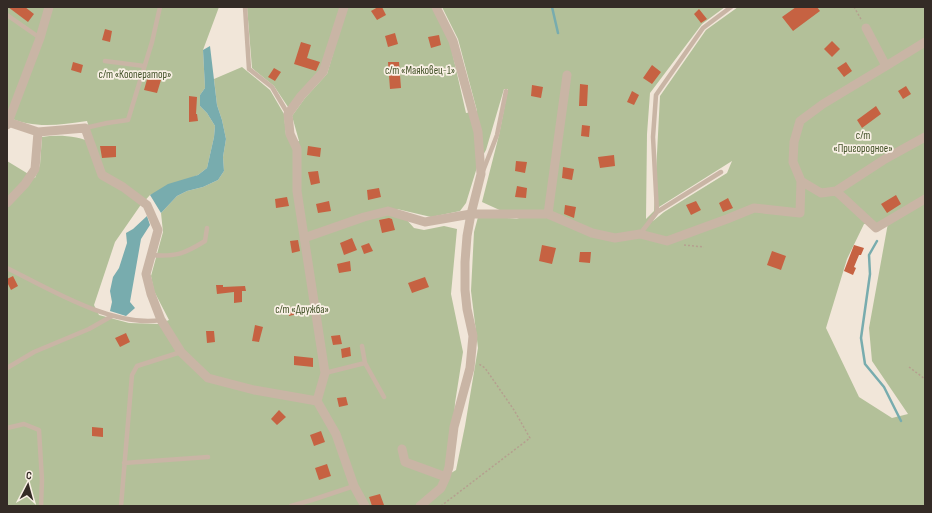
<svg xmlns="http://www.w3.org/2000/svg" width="932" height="513" font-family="'Sofia Sans Condensed',sans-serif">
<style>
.green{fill:#b3c099;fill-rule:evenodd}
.water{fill:#78acae}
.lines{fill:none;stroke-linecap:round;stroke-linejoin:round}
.stream{stroke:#78acae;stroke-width:2.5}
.building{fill:#c66242}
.path{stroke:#b59f8f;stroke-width:1.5;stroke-dasharray:2 2;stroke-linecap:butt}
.service{stroke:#c9b5a5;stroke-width:4.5}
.minor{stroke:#c9b5a5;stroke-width:9}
.labels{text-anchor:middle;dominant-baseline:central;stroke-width:3.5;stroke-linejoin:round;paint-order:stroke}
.park-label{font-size:11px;fill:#44532a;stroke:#f9f0e5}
</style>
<rect width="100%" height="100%" fill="#f1e6d9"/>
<path class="green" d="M7,7H219L203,50L205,88L200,95V106L207,113L215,126L214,137L207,168L198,175L150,195L140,206L115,242L94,305L99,315L129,323L159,324L169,320L154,291L151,276L163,232L161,213L177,196L187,191L203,187L218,180L224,171L223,157L226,139L222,120L217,105L214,79L242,67L270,90L284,114L286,135L292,143L299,141L292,116L305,98L327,74L347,7H432L450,43L466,113L477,111L458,39L442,7H725L702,24L650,93L647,134L646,219L654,211L660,96L706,30L738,7H925V506H7V161L35,178L40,165L42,137C59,134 78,136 94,143L87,121C58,125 35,129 7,117ZM504,89H508L499,135L482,202L519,219L483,216L478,217L474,232L471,291L478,348L465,426L456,470L451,473L455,403L463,352L451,294L457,229L444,226L424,230L414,228L397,209L431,217L460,211L466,203L478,164L486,150ZM732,161L727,173L664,212L653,221L659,207ZM888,223L869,328L872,361L908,414L892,418L859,397L826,328L847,259L864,224Z
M247,7H340L321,72L288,107L274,86L252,68Z"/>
<path class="water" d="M210,46L217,105L222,120L226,139L223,157L224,171L218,180L203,187L187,191L177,196L161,213L150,195L168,184L198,175L207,168L214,137L215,126L207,113L200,106V95L205,88L203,50Z
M147,216L150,225L141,239L130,302L135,308L126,316L110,311L112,302L110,291L113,277L119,268L127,243L126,233L133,229Z"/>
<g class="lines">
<path class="stream" d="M552,7L558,33
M877,241L869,255L870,274L861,338L865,364L884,387L901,421"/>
</g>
<path class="building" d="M8,7H25L34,14L28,22Z
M378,7H382L386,15L377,20L371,11Z
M796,7H817L820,11L793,31L782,17Z
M699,9L707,19L701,23L694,14Z
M105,29L112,31L110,42L102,40Z
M395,33L398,44L388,47L385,36Z
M439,35L441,45L431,48L428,37Z
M832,41L840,49L832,57L824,49Z
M301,42L311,45L307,58L320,62L316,71L294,64Z
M73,62L83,65L81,73L71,70Z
M388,62H399L401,88L390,89Z
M846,62L852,71L844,77L837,68Z
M652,65L661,72L652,84L643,78Z
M274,68L281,72L275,81L268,77Z
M148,76L161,80L157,93L144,90Z
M580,84L588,85L587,106H579Z
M532,85L543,87L541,98L531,96Z
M906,86L911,94L903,99L898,91Z
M632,91L639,95L634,105L627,102Z
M189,96L197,97L196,114H197L198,121L189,122Z
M876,106L881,114L862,128L857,120Z
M582,125L590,126L589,137L581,136Z
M100,146H116V157L102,158Z
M308,146L321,148L320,157L307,155Z
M614,155L615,166L600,168L598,157Z
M516,161L527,162L525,173L515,171Z
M563,167L574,169L572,180L562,178Z
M318,171L320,183L311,185L308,172Z
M517,186L527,188L526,198L515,197Z
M379,188L381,197L368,200L367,190Z
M896,195L901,204L887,213L881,204Z
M287,197L289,206L276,208L275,199Z
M728,198L733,208L723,212L719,203Z
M329,201L331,211L318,213L316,204Z
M696,201L701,210L691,215L686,205Z
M565,205L576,207L574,218L564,214Z
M389,218L392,219L395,230L382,233L379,220Z
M352,238L357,250L344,255L340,243Z
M298,240L300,251L292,253L290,241Z
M369,243L373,251L364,254L361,246Z
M542,245L556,248L552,264L539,261Z
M854,245L864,248L861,255H859L854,267L856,268L853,275L844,271Z
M772,251L786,256L781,270L767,265Z
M580,252H591L590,263L579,262Z
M350,261L351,271L339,273L337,264Z
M13,276L18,286L11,290L7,282V279Z
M425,277L429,287L412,293L408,283Z
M216,285H223V287L245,286L246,291H242V302L234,303V292L217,294Z
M299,306L301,313L289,316L288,308Z
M255,325L263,327L259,342L252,341Z
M206,331H214L215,342L207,343Z
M126,333L130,342L120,347L115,338Z
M340,335L342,344L333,345L331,336Z
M350,347L351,356L342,358L341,349Z
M294,356L313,358V367L294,365Z
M346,397L348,405L339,407L337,398Z
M279,410L286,417L277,425L271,419Z
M92,427L103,428V437L92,436Z
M321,431L325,442L314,446L310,435Z
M327,464L331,476L319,480L315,468Z
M380,494L384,505L372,506L369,497Z"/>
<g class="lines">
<path class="path" d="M854,7L862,21
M684,245L704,247
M909,367L925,379
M441,506L530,438L514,410L485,368L479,364"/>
<path class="service" d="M245,7L249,69L272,87L288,114
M7,15L40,38
M105,61L144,66
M85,128L107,123L128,120L152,42L160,7
M483,171L497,135L506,91
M657,212L653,137L656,95L703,28L731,7
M640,234L657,212L721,172
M151,255C176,257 184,254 205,241L207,228
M7,268C49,289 114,328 161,320
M365,363L384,397
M7,368L34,352L89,329L112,316
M325,373L365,363L362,346
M7,428L24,424L39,430L42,480L41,506
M124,463L208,457
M121,506L132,375L137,366L181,352
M291,506L312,500L354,486"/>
<path class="minor" d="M344,7L323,72L301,96L288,114L290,134L297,149V191L325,373L317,401L336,434L354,486L365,506
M866,28L886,66L925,42
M8,122L38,132L85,128L102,175L123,187L147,205L158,230L146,274L151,294L161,320L181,352L208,378L254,390L317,401
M7,125L40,38L49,7
M801,181L821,193L836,191L876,228L925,199
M836,191L885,159L925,137
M7,203L25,184L35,169L38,132
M548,214L567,75
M304,238L364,217L388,211L425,222L471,214H548L592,233L615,238L640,234L667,241L727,219L754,208L800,213L801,181L793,162L794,142L800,121L823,104L886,66
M402,449L405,462L446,477
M420,506L441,488L446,477L449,467L454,427L470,368L473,336L467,309L465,290V262L467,236L471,214L481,174L478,132L453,41L436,7"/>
</g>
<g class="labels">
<g class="park-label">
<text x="420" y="70">с/т «Маяковец-1»</text>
<text x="135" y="74">с/т «Кооператор»</text>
<text x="863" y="135">с/т<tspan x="863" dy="13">«Пригородное»</tspan></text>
<text x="302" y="309">с/т «Дружба»</text>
</g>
</g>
<rect width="932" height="513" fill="none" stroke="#342b26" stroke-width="16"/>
<g transform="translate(28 485) rotate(6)" stroke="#f9f0e5" stroke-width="3" paint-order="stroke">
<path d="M0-3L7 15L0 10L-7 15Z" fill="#342b26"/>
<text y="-6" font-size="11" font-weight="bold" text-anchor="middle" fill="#342b26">С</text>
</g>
</svg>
